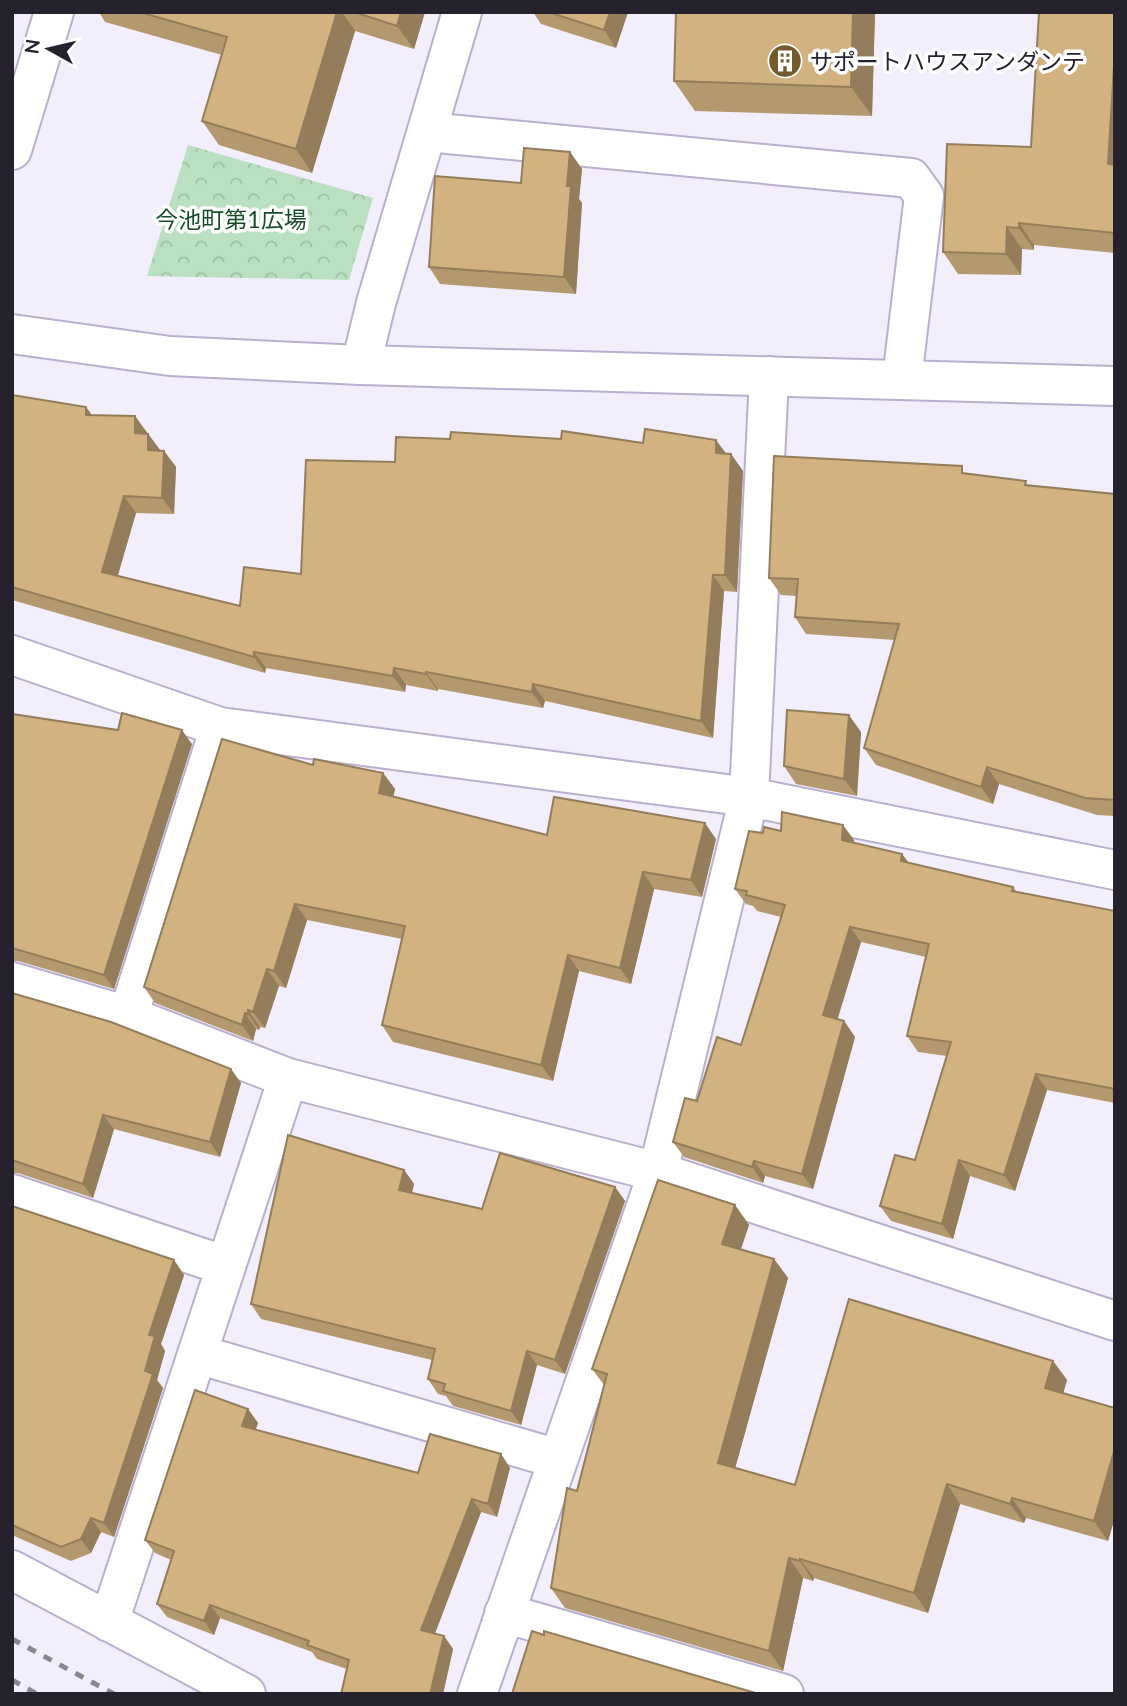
<svg xmlns="http://www.w3.org/2000/svg" width="1127" height="1706" font-family="Lato,'Noto Sans JP',sans-serif">
<style>
.park{fill:url(#park-crowns)}
.lines{fill:none;stroke-linecap:round;stroke-linejoin:round}
.street-casing{stroke:#b9b0cf;stroke-width:42}
.secondary-casing{stroke:#b9b0cf;stroke-width:42}
.street{stroke:#fff;stroke-width:38}
.secondary{stroke:#fff;stroke-width:38}
.rail{stroke:#8a8692;stroke-width:5;stroke-dasharray:9 9;stroke-linecap:butt}
.wall{fill:#b5996e}
.shaded-wall{fill:#937d5a}
.building{fill:#d2b280;stroke:#937d5a;stroke-width:2}
.labels{text-anchor:middle;dominant-baseline:central;stroke-width:7;stroke-linejoin:round;paint-order:stroke}
.poi-label{font-size:23px;fill:#25212d;stroke:#fff;text-anchor:start}
.park-label{font-size:23px;fill:#164d28;stroke:#fff}
</style>
<defs>
<pattern id="park-crowns" width="20" height="18" patternUnits="userSpaceOnUse" patternTransform="scale(1.75)"><rect width="20" height="18" fill="#b9e0c0"/><path d="M2 6a3 3 0 1 1 6 0M12 15a3 3 0 1 1 6 0" fill="none" stroke="#9fc0a5"/></pattern>
</defs>
<rect width="100%" height="100%" fill="#f2eefb"/>
<path class="park" d="M188,145L373,198L349,280L147,276Z"/>
<g class="lines">
<g class="street-casing">
<path id="street" d="M427,132L911,178L924,196L902,379
M12,150L54,12
M361,365L376,303L462,12
M12,655L220,727L749,797L1115,870
M12,982L128,1016L288,1078L658,1172L1115,1321
M128,1016L220,727
M12,1194L226,1266
M197,1354L558,1459
M12,1570L246,1694
M504,1613L784,1694
M109,1622L288,1078
M477,1694L658,1172L749,797L769,376"/>
</g>
<g class="secondary-casing">
<path id="secondary" d="M12,334L170,356L361,365L1115,386"/>
</g>
<use href="#street" class="street"/>
<use href="#secondary" class="secondary"/>
<path class="rail" d="M12,1639L114,1694
M12,1680L37,1694"/>
</g>
<path class="wall" d="M99,12H425L414,49L355,31L312,173L219,145L202,121L222,55L105,22Z
M533,12H628L616,48L541,24Z
M875,12L872,116L695,111L674,81Z
M1115,12V253L1034,245V250L1022,249L1021,275L958,274L943,252L1031,147Z
M570,152L582,169L579,199L582,203L576,294L440,284L429,267L521,183Z
M12,395L92,415L135,416L160,450L164,451L176,467L174,514L136,513L117,576L240,606L301,574L395,462L731,454L743,471L737,592L724,591L713,738L545,701L543,708L438,689V691L406,685L405,692L266,668L265,673L12,600Z
M968,473L1029,485L1115,494V816L1097,815L999,784L993,804L876,765L864,748L895,640L806,634L795,617L796,596L781,595L769,578Z
M12,714L192,744L114,989L18,961H12Z
M861,732L857,796L796,784L784,766Z
M313,765L383,773L395,789L393,796L547,835L716,839L702,897L654,889L631,984L579,971L553,1081L393,1042L382,1025L402,939L307,920L286,988L279,986L265,1028L260,1027L259,1030L256,1029L253,1041L155,1003L144,987Z
M781,831L854,840V843L902,854L909,863L1013,887L1017,892L1115,911V1103L1047,1090L1015,1191L970,1176L953,1239L891,1221L880,1206L915,1160L947,1056L918,1052L907,1036L926,957L861,942L837,1019L844,1021L855,1037L813,1189L765,1176L763,1183L684,1157L673,1142L697,1101L741,1045L781,917L757,911L753,906L746,904L735,889L763,833Z
M12,993L231,1069L241,1083L220,1157L114,1129L93,1198L18,1173H12Z
M404,1170L414,1184L412,1193L482,1209L615,1187L625,1201L565,1374L537,1365L521,1425L453,1406L446,1396L438,1394L428,1379L432,1360L261,1319L251,1304Z
M735,1205L749,1225L740,1249L774,1259L788,1278L735,1468L795,1485L1053,1361L1067,1380L1063,1393L1115,1408V1517L1108,1541L1026,1518L1024,1523L960,1504L928,1613L814,1578L813,1581L803,1578L783,1671L565,1608L551,1588L604,1385L592,1369Z
M12,1206L174,1260L184,1275L161,1344L165,1351L157,1380L163,1388L114,1537L101,1532L91,1553L71,1561L12,1535Z
M248,1409L258,1423L255,1430L418,1473L501,1454L510,1468L497,1517L481,1512L435,1633L444,1636L453,1649L443,1694H341L347,1669L317,1659L312,1652L220,1618L214,1635L167,1617L157,1604L171,1560L155,1553L145,1540Z"/>
<path class="shaded-wall" d="M337,12H342L355,31L312,173L296,149Z
M401,12H425L414,49L397,26Z
M610,12H628L616,48L604,30Z
M853,12H875L872,116L851,87Z
M1115,50V173L1108,164Z
M570,152L582,169L579,199L582,203L576,294L564,277L567,186Z
M1019,223L1034,245V250L1019,228Z
M1007,227L1022,249L1021,275L1006,254Z
M86,407L98,423L86,415Z
M135,416L147,433L146,450L135,433Z
M148,434L160,450H148Z
M716,440L728,456L716,453Z
M164,451L176,467L174,514L162,498Z
M731,454L743,471L737,592L725,575Z
M124,496L136,513L114,589L102,572Z
M713,575L724,591L713,738L701,721Z
M254,652L266,668L265,673L254,657Z
M394,668L406,685L405,692L393,676Z
M426,672L438,689V691L426,674Z
M533,684L545,701L543,708L532,692Z
M849,715L861,732L857,796L844,779Z
M182,730L192,744L114,989L104,975Z
M987,767L999,784L993,804L981,787Z
M383,773L395,789L391,809L379,793Z
M705,823L716,839L702,897L691,880Z
M843,825L854,840L853,856L842,840Z
M902,854L913,869L901,861Z
M643,872L654,889L631,984L620,968Z
M295,904L307,920L286,988L274,971Z
M850,927L861,942L834,1031L823,1015Z
M568,955L579,971L553,1081L541,1065Z
M267,969L279,986L265,1028L253,1012Z
M248,1010L260,1027L259,1030L248,1014Z
M245,1013L256,1029L253,1041L242,1025Z
M844,1021L855,1037L813,1189L802,1174Z
M231,1069L241,1083L220,1157L210,1142Z
M1036,1074L1047,1090L1015,1191L1004,1175Z
M103,1115L114,1129L93,1198L83,1184Z
M959,1160L970,1176L953,1239L942,1224Z
M754,1161L765,1176L763,1183L752,1167Z
M404,1170L414,1184L409,1204L399,1190Z
M615,1187L625,1201L565,1374L555,1360Z
M735,1205L749,1225L736,1264L722,1244Z
M774,1259L788,1278L731,1483L718,1463Z
M174,1260L184,1275L161,1344L165,1351L157,1380L163,1388L114,1537L104,1523L145,1371L149,1335Z
M527,1351L537,1365L521,1425L511,1411Z
M1053,1361L1067,1380L1059,1408L1045,1388Z
M248,1409L258,1423L252,1440L242,1426Z
M1115,1448V1517L1108,1541L1094,1521Z
M501,1454L510,1468L497,1517L488,1504Z
M947,1484L960,1504L928,1613L914,1593Z
M1012,1498L1026,1518L1024,1523L1010,1504Z
M472,1499L481,1512L431,1644L421,1630Z
M91,1518L101,1532L91,1553L81,1539Z
M789,1558L803,1578L783,1671L769,1651Z
M800,1559L814,1578L813,1581L800,1561Z
M210,1605L220,1618L214,1635L204,1621Z
M444,1636L453,1649L443,1694H430Z"/>
<path class="building" d="M139,12H337L296,149L202,121L227,37Z
M354,12H401L397,26Z
M548,12H610L604,30Z
M676,12H853L851,87L674,81Z
M1039,12H1115V50L1108,164L1115,165V233L1019,223V228L1007,227L1006,254L943,252L947,144L1031,147Z
M524,148L570,152L567,186H571L564,277L429,267L435,176L521,183Z
M12,395L86,407V415L135,416V433L148,434V450L164,451L162,498L124,496L102,572L240,606L244,567L301,574L306,460L395,462L396,437L450,439L451,432L561,439L562,431L643,443L645,429L716,440V453L731,454L725,575H713L701,721L533,684L532,692L426,672V674L394,668L393,676L254,652V657L12,587Z
M774,456L962,466V473L1026,481L1025,485L1115,494V800L1085,798L987,767L981,787L864,748L899,624L795,617L798,579L769,578Z
M787,710L849,715L844,779L784,766Z
M122,713L182,730L104,975L12,948V714L118,730Z
M222,739L313,765L314,759L383,773L379,793L547,835L554,797L705,823L691,880L643,872L620,968L568,955L541,1065L382,1025L405,926L295,904L274,971L267,969L253,1012L248,1010V1014L245,1013L242,1025L144,987Z
M782,812L843,825L842,840L902,854L901,861L1013,887L1012,891L1115,911V1089L1036,1074L1004,1175L959,1160L942,1224L880,1206L895,1155L915,1160L951,1042L907,1036L929,944L850,927L823,1015L844,1021L802,1174L754,1161L752,1167L673,1142L685,1098L697,1101L717,1037L741,1045L785,905L746,895L747,891L735,889L749,831L763,833L764,827L781,831Z
M12,993L111,1022L231,1069L210,1142L103,1115L83,1184L12,1160Z
M288,1135L404,1170L399,1190L482,1209L500,1153L615,1187L555,1360L527,1351L511,1411L443,1391L445,1384L428,1379L435,1349L251,1304Z
M658,1180L735,1205L722,1244L774,1259L718,1463L795,1485L849,1299L1053,1361L1045,1388L1115,1408V1448L1094,1521L1012,1498L1010,1504L947,1484L914,1593L800,1559V1561L789,1558L769,1651L551,1588L567,1488L577,1491L607,1374L592,1369Z
M12,1206L174,1260L149,1335L155,1336L145,1371L153,1374L104,1523L91,1518L81,1539L61,1547L12,1525Z
M195,1390L248,1409L242,1426L418,1473L430,1434L501,1454L488,1504L472,1499L421,1630L444,1636L430,1694H341L349,1660L307,1645L309,1641L210,1605L204,1621L157,1604L174,1551L145,1540Z
M532,1631L544,1635V1631L759,1694H512Z"/>
<defs>
<g id="building-disc" transform="scale(1.75)"><circle r="9.5" fill="#735b2c" stroke="#fff"/><path d="M-4-6H4V6H1V3H-1V6H-4ZM-2.5-4.3h1.7v1.8h-1.7ZM.8-4.3h1.7v1.8H.8ZM-2.5-1h1.7V.8h-1.7ZM.8-1h1.7V.8H.8Z" fill="#fff"/></g>
</defs>
<g fill-rule="evenodd">
<use href="#building-disc" x="785" y="61"/>
</g>
<g class="labels">
<g class="poi-label">
<text x="810" y="61">サポートハウスアンダンテ</text>
</g>
<g class="park-label">
<text x="231" y="219">今池町第1広場</text>
</g>
</g>
<rect width="1127" height="1706" fill="none" stroke="#25212d" stroke-width="28"/>
<g transform="translate(49 49) rotate(278)" stroke="#ffffff" stroke-width="5" paint-order="stroke">
<path d="M0-5L12 26L0 18L-12 26Z" fill="#25212d"/>
<text y="-10" font-size="19" font-weight="bold" text-anchor="middle" fill="#25212d">N</text>
</g>
</svg>
